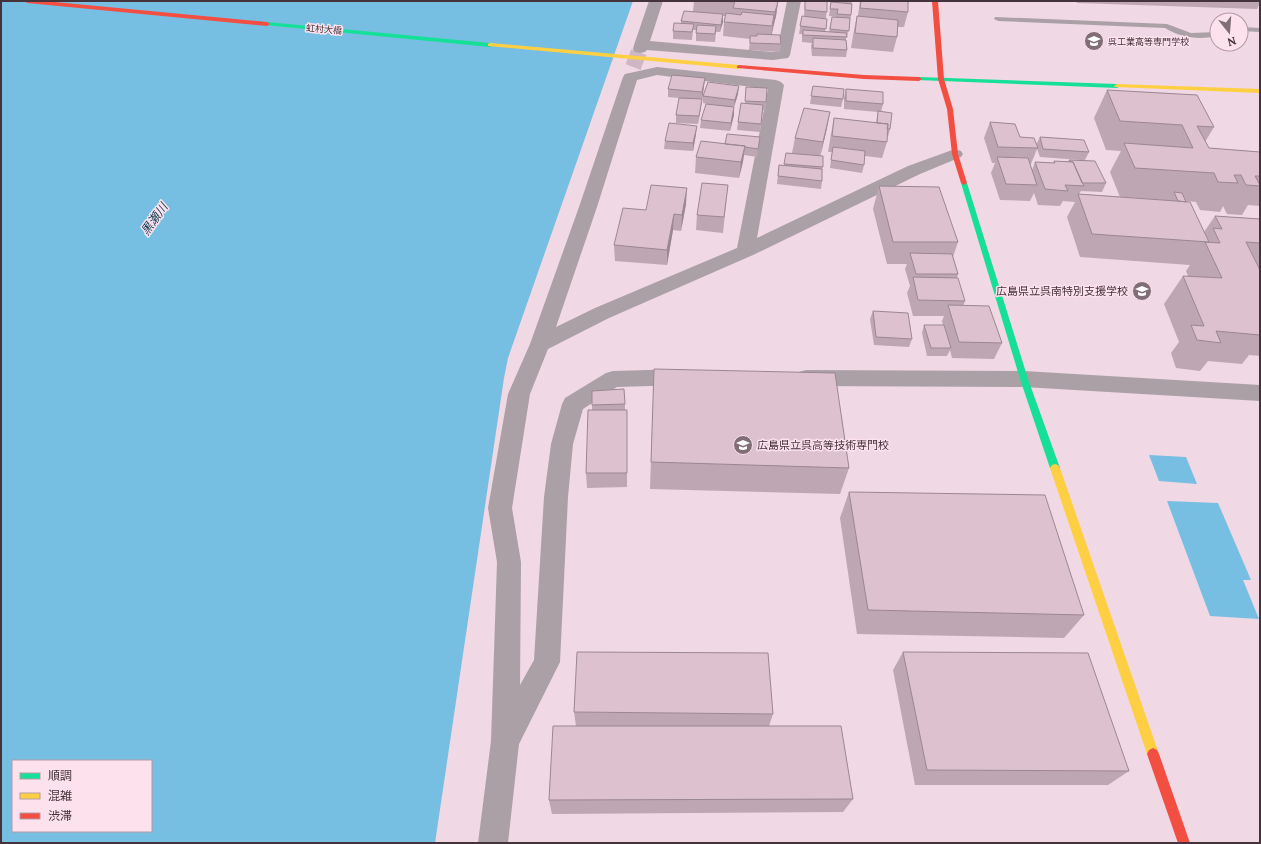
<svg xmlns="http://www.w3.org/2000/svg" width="1261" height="844" font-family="Lora,'Noto Sans JP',serif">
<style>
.water{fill:#77bfe2;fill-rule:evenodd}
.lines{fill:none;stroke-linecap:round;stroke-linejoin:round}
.street-tunnel{stroke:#ceb7c2;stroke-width:16;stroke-dasharray:16 8;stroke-linecap:butt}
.lane{fill:#aba0a5;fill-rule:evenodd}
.street{fill:#aba0a5;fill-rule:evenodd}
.fast{fill:#16e098;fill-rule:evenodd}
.slow{fill:#ffcf43;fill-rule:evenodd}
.jam{fill:#f24e42;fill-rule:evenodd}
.wall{fill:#bea6b2;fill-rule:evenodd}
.shaded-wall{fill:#9b8791}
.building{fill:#ddc1cf;stroke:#9b8791}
.labels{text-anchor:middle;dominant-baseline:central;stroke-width:3;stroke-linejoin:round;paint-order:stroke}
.far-street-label{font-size:9px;fill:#45333b;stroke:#fde1ed}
.far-poi-label{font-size:9px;fill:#45333b;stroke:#fde1ed;text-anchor:start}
.poi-label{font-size:11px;fill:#45333b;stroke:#fde1ed;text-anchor:end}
.water-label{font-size:12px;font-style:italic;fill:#0e3f52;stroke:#fde1ed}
</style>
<rect width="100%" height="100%" fill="#f0d8e4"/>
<path class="water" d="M1,1H633L508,358L504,378L435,843H1ZM13,761H151V831H13Z
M1149,455L1186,457L1197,484L1159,481Z
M1167,501L1218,503L1251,580H1243L1259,619L1210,616Z"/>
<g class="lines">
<path class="street-tunnel" d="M633,67L640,49"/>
<path class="lane" d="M995,17L1167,24L1191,33L1217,32V36C1198,40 1182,38 1165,28L998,21L994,19Z
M1241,27L1260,28V32L1241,31Z"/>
<path class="street" d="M649,1H663L650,41L773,52L777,51L787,1H801L790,55L788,58L773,60L647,50L645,52L640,53L635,52L633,49L634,45Z
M657,67L776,80L781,82L784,85L757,238L908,166L955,149L961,151L963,154L961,157L920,174L753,255L609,318L548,349L530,394L512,508L521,562L520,685L534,660L544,497L551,444L562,404L565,398L606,373L613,371L683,369L690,371L694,377L690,383L683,385L617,387L583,409L573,444L568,497L560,662L519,744L508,843H478L491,741L497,562L488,508L508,394L530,344L579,207L623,77L625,74ZM657,75L768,89L737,248L595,308L556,327L597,207L637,80Z
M806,370L1024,371L1260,385V401L1024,387L806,386L799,384L795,378L799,372Z"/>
<path class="fast" d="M267,22L490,43L493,45L490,47L265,25V23Z
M919,77L1117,84L1120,86L1117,88L917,80V78Z
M964,181L967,183L1028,379L1060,468L1058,471H1052L1050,468L1020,379L961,183Z"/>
<path class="slow" d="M490,43L739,65L742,67L739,69L488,46V44Z
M1117,84L1260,89V93L1115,87L1114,86Z
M1055,464L1058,465L1060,468L1159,754L1157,758L1153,760L1149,758L1147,754L1050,468L1052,465Z"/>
<path class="jam" d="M24,1H44L267,22L270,24L267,26L27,3Z
M932,1H938L944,79L953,109L958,154L967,183L964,185L961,183L952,154L947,109L938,79Z
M739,65L864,75L919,77L922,79L919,81L864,79L737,68V66Z
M1153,748L1157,750L1159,754L1190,843H1178L1147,754L1149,750Z"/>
</g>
<path class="wall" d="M694,1L778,2L776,16L772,34L781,44L780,52L749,50L750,39L723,36L724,22L726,16H723V22L720,32H716L715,42L696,41V30H693L692,40L673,39V31L681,23V21L693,12Z
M805,1H828L827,4L825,32H829L832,17H837L829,16L831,2H832V1H852L851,15L847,38H846V40L847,50L846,57L812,56L811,46L812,43L802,42V34H799L802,16L804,17Z
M860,1H909L908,5V12L904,27H898L897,37L893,52L851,48L854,30L857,16H858Z
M1076,1H1260V3L1257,9L1077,3Z
M705,78L704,86L702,100L698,124L676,123V115L679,98L668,97V89Z
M813,86L843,99L841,107L810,104Z
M746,87L766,102L765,110H763L760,132L737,130L738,122L745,103Z
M846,89L883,104L881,112L890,129L888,137H887V142L882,158L865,156L864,165L862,173L830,168L832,152H828L831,134L834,118L876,123L878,112L844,109V97Z
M1107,90L1214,127L1205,142L1209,148L1260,152V206L1248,205L1242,215L1227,214L1223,206L1220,212L1200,210L1196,202L1186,201L1204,232L1215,216L1260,219V356L1249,355L1242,364L1208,361L1200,371L1176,368L1171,353L1179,342L1164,304L1183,276H1188L1186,271L1190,265L1080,257L1067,217L1075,202L1063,201L1060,206L1038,205L1034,193L1030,201L1000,200L991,173L995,163H992L984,138L990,122L1036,145L1040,137L1089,152L1085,160L1106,183L1102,192L1081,191L1079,194L1169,200L1120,197L1110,172L1121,151L1106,150L1094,118ZM1037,149L1040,157L1081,160H1069L1068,161H1054L1053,163L1035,162L1032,170L1030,164H1031Z
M738,94L734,107V115L730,131L700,128L701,120L707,104L703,103V96Z
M827,128L820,156H823L822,181L821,189L777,184L779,165H784L786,153H792L795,138Z
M696,134L693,151L664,149L665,141Z
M760,137L757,157L744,155L739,178L695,173L696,157L725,144Z
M728,185L723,233L696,230L697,215Z
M879,186L958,242L953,257L958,274L957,278L965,301L963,306L1002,343L994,359L952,358L950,350L947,356H927L922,333L924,325H943L942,321L944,316H913L907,293L910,286L905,269L907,264H887L873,209Z
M686,204L681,231L673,230L667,265L615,261L614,245L646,210Z
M873,311L912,339L909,347L874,345L870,319Z
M654,369L849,468L840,494L650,489Z
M592,391L625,404V410H627V487L587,488L586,473L592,410Z
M849,492L1084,615L1064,638L857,634L840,518Z
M903,652L1129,771L1108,785H915L893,670Z
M574,712L773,714L769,726L853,799L843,812L552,814L549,800L576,726Z"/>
<path class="shaded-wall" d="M778,2L776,16L773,27L770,41L775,12Z
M723,14V22L720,32L721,25Z
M705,78L704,86L702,100V92Z
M739,86L738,94L734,107V115L730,131L731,123L734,107L735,100Z
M702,99L701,107L698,124L699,116Z
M830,112L827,128L820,158L823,142Z
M697,126L696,134L693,151V143Z
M745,146L743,162L739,178L741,162Z
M687,188L686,204L681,231L682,215Z
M674,214L673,230L667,265V250Z"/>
<path class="building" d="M720,1H734V2Z
M735,1H772L778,2L775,12L733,8Z
M805,1H827V12L805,10Z
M861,1H908V12L860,8Z
M831,2L852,4L851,15L837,14L838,9H830Z
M684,11L723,14L721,25L681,21Z
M742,12L774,15L772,26L724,22L726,13L741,15Z
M802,16L827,19L826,29L800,26Z
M857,16L898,20L897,37L855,33Z
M832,17L850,18L849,31L830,29Z
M674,23L694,24L692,32L673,31Z
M697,25L716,26L715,34L696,33Z
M803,30L846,33L847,37L803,35Z
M757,34L780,35L781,44L750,43V36H757Z
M813,38L846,40L847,50L813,48Z
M672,75L705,78L702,92L668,89Z
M708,82L739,86L735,100L703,96Z
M813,86L844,89L843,99L811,96Z
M746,87L767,88L766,102L745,101Z
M846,89L883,92V104L846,101Z
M1107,90L1197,95L1214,127L1197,126L1209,148L1260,152V176H1255L1260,185V186L1246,185L1241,175H1234L1238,183L1218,182L1214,173L1135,168L1124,143L1193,148L1182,125L1120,121Z
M679,98L702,99L699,116L676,115Z
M741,103L763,105L761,124L738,122Z
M706,104L734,107L731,123L701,120Z
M804,108L830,112L823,142L795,138Z
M878,111L892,113L890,129H887L888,124L877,123Z
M834,118L888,124L887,142L832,136Z
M990,122L1015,124L1020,137L1034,138L1038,148L998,147Z
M669,123L697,126L693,143L665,141Z
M727,134L760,137L758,149L745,147V146L725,144Z
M1040,137L1084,140L1089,152L1043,149Z
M701,141L745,146L741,162L696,157Z
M833,147L865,151L864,165L831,160Z
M786,153L823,156V167L784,164Z
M997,157L1028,158L1037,185L1006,184Z
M1069,160L1095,161L1106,183H1082L1073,162L1070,161Z
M1054,161L1073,162L1084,186L1065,185L1068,191L1045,189L1035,162L1055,163Z
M779,165L822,169V181L778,176Z
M702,183L728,185L724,217L697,215Z
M651,185L687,188L682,215L674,214L667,250L614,245L623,208L646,210Z
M879,186L939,187L958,242H893Z
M1174,192L1182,193L1186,202L1178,201Z
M1078,194L1190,202L1209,242L1092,234Z
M1215,216L1260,219V243L1246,242L1260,270V335L1216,331L1221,343L1197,340L1191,325L1204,326L1183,276L1222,278L1205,242L1220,243L1213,228L1222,229Z
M910,253L952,254L958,274H916Z
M913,277L958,278L965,301L918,300Z
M948,305L989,306L1002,343L959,342Z
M873,311L908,313L912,339L876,337Z
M924,325H944L951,348H931Z
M654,369L835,373L849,468L651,462Z
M624,389L625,404L592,405V391Z
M588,410H627V473H586Z
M849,492L1045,495L1084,615L868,610Z
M577,652L768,653L773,714L574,712Z
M903,652L1088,653L1129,771L927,770Z
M553,726H841L853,799L549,800Z"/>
<defs>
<g id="school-disc" transform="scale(1)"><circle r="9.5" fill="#816d76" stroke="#fde1ed"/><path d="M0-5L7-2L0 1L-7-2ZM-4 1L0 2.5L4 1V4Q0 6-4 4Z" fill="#fff"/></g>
<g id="university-disc" transform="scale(1)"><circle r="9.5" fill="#816d76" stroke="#fde1ed"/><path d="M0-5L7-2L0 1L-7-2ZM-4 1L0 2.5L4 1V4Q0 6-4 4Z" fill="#fff"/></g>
</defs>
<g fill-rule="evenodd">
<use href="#school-disc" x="1094" y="41"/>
<use href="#school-disc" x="1142" y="291"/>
<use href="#university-disc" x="743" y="445"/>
</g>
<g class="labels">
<g class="far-street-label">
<text transform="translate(324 29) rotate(5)">虹村大橋</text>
</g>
<g class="far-poi-label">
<text x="1108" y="41">呉工業高等専門学校</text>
</g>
<g class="poi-label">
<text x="1128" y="291">広島県立呉南特別支援学校</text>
<text x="757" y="445" text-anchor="start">広島県立呉高等技術専門校</text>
</g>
<g class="water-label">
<text transform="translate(154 219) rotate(-55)">黒瀬川</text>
</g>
</g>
<rect width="1261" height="844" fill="none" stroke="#45333b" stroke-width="4"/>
<rect x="12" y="760" width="140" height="72" fill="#fde1ed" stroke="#b39ba6"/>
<rect x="20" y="773" width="20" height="6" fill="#16e098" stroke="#b39ba6"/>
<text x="48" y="780" font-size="12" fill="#45333b">順調</text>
<rect x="20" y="793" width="20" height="6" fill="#ffcf43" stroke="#b39ba6"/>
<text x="48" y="800" font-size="12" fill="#45333b">混雑</text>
<rect x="20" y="813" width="20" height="6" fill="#f24e42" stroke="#b39ba6"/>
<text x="48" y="820" font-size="12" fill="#45333b">渋滞</text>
<g transform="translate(1229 32) rotate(163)"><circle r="19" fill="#fde1ed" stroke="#b39ba6"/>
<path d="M0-3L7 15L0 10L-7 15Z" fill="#816d76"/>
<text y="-6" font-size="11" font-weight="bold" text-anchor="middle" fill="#45333b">N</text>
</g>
</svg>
